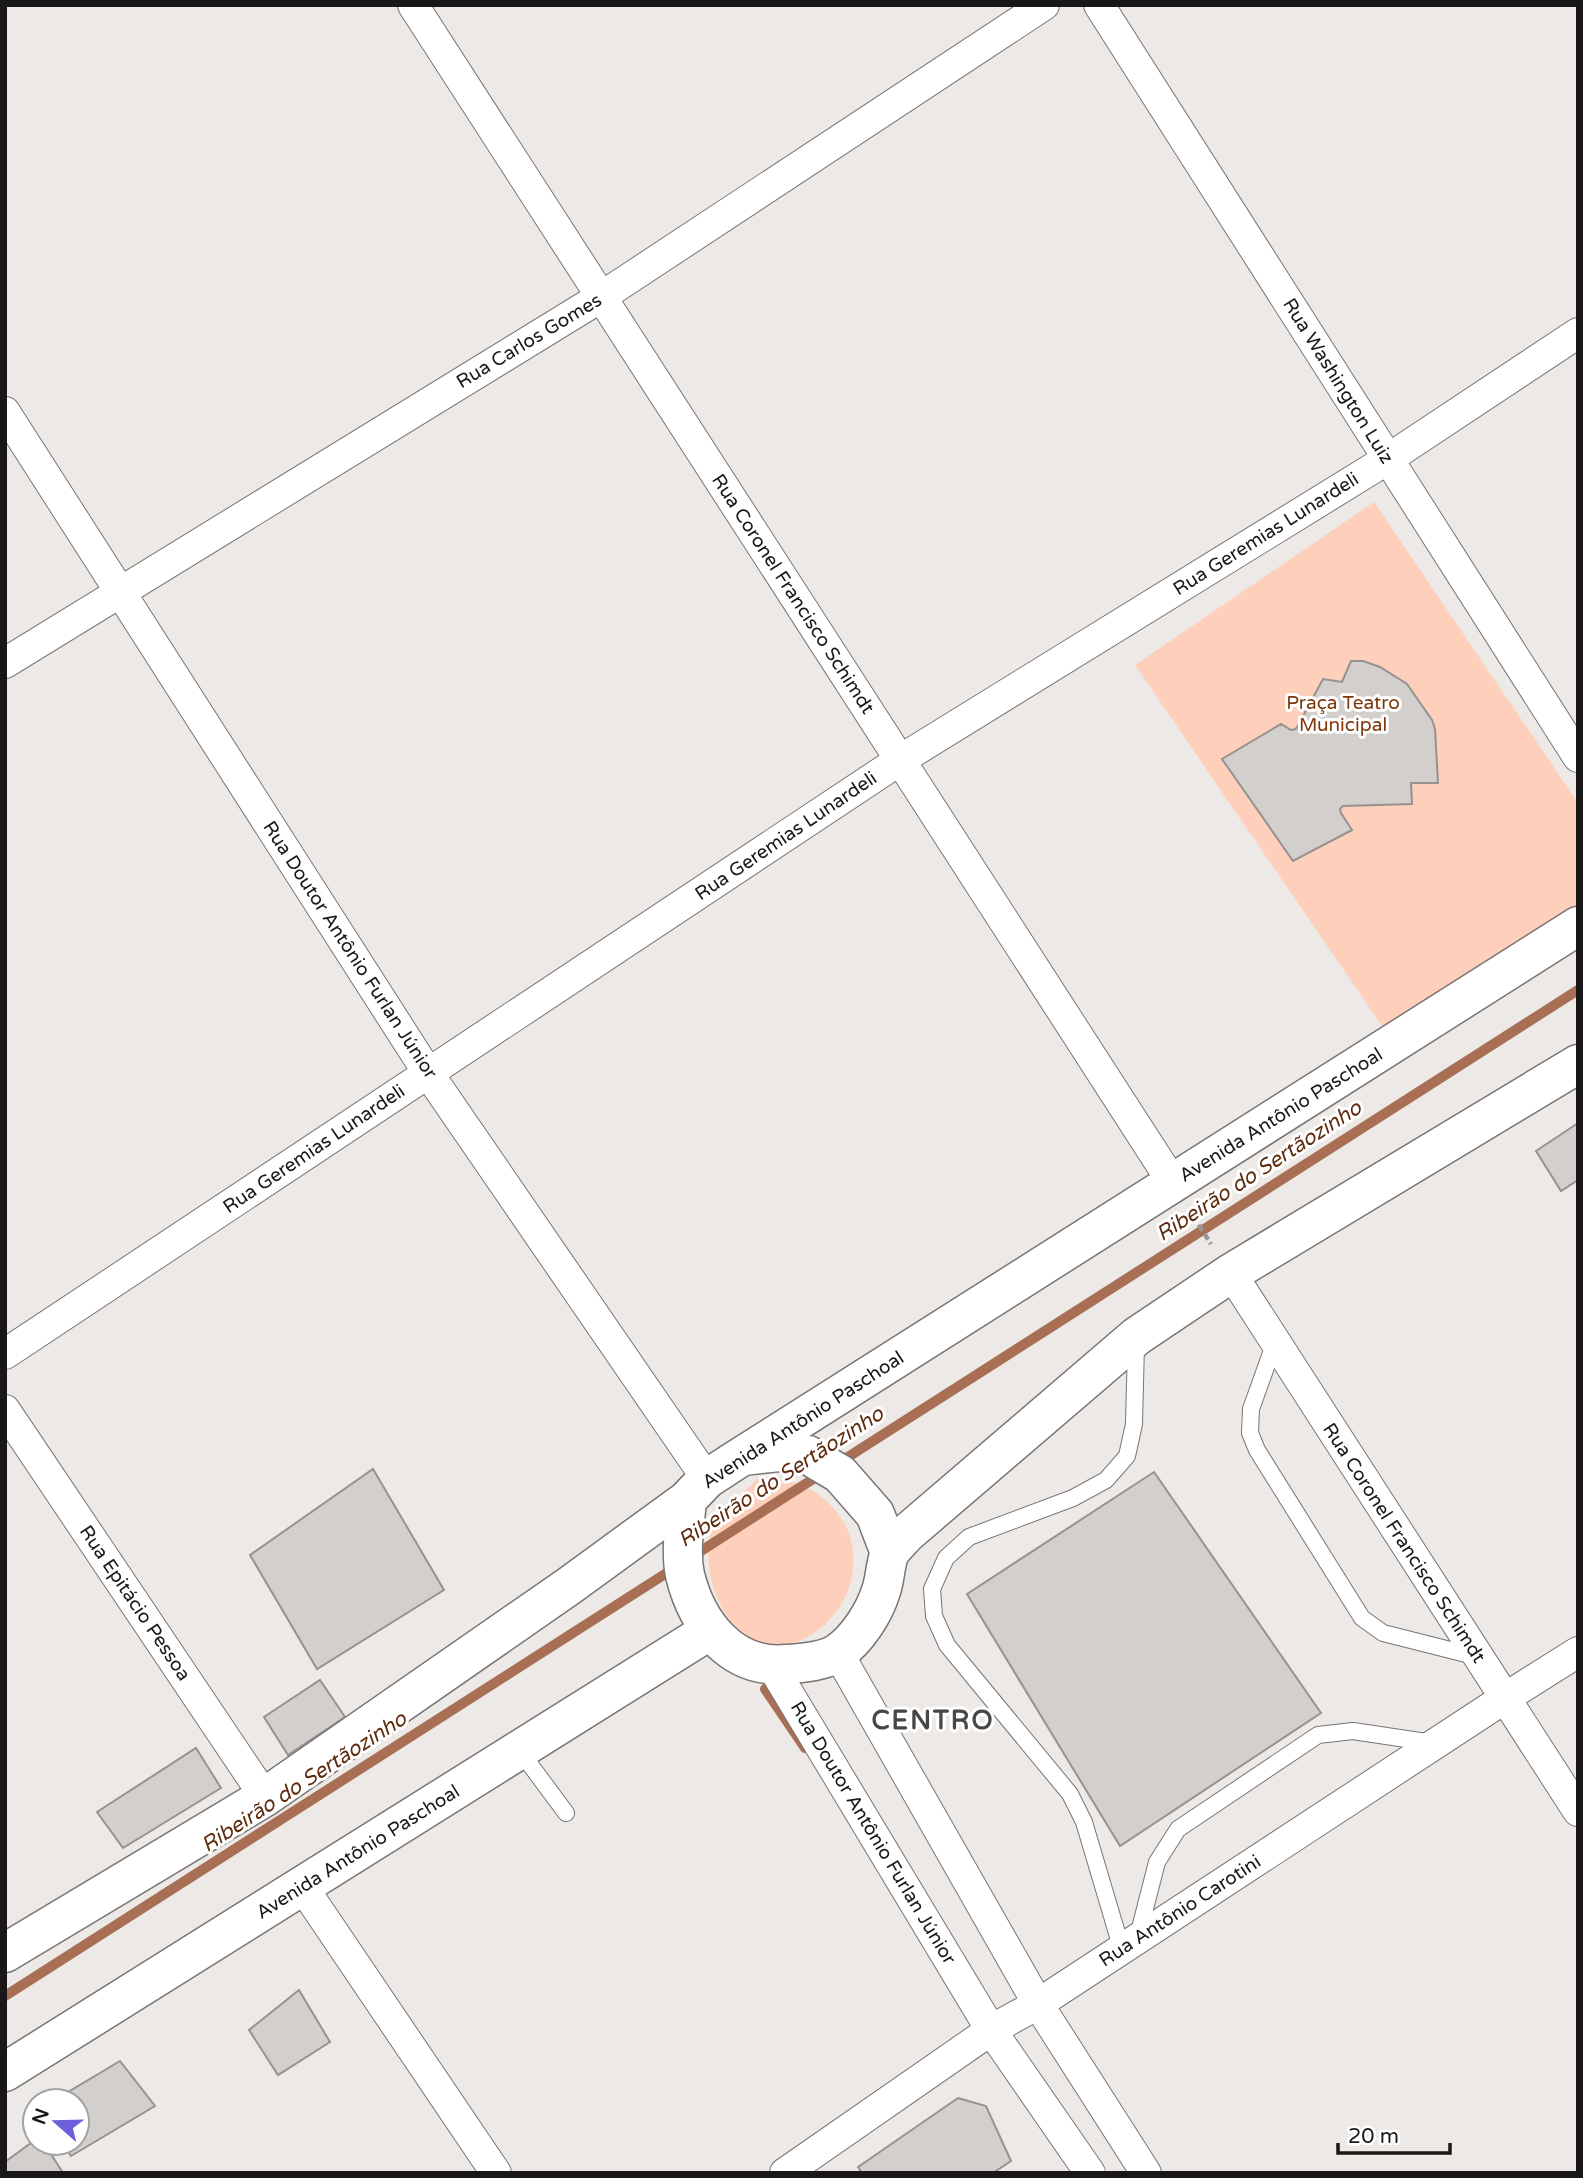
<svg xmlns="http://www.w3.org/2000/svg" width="1583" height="2178" font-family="'Varela Round',sans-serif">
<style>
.green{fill:#fecfba}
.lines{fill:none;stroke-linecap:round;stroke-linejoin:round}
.stream{stroke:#a86f55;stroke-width:10}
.building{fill:#d3cfcd;stroke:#969290;stroke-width:2}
.service-casing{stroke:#787573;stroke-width:18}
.minor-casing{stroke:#787573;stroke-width:32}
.secondary-casing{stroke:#787573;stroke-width:41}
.path{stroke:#999694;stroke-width:4.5;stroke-dasharray:7 3.5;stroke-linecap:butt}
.service{stroke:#fff;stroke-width:16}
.minor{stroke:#fff;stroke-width:30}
.secondary{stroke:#fff;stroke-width:38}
.labels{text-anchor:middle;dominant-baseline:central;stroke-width:6;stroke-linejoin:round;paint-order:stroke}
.street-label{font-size:19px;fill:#191717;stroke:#fff}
.park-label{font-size:19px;fill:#7f370b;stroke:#fff}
.water-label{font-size:21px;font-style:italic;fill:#5f2c10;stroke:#fff}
.district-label{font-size:26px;font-weight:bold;letter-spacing:2px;fill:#494644;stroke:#fff}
</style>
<rect width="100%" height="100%" fill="#ede9e7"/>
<path class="green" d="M1374,502L1578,803V906L1382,1026L1135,665Z
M757,1479C796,1479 820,1487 843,1521C855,1540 856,1567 849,1588C838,1620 803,1651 768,1644C763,1643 756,1642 752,1640C717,1620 699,1563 713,1526C719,1511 745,1492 757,1479Z"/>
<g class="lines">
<path class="stream" d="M837,1464L1578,990
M690,1558L824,1472
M765,1689L805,1748
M5,1996L676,1567"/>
</g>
<path class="building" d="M1351,661H1363L1380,667L1407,684L1432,720L1435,729L1438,783H1411L1412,804L1343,806L1340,809L1341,813L1352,830L1293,861L1222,759L1281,724L1291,730L1296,729L1323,679L1342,682Z
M1578,1123V1180L1561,1191L1536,1151Z
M373,1469L444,1590L317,1669L250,1555Z
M1154,1472L1321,1713L1120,1846L967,1594Z
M320,1680L345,1717L288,1755L264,1717Z
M196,1748L221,1788L123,1848L97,1812Z
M299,1990L330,2042L278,2075L249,2030Z
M120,2061L155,2106L71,2156L62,2143H77V2101H53Z
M958,2098L986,2106L1011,2161L993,2173H862L858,2167Z
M35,2140V2143H44L63,2173H5V2162Z"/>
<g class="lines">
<g class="service-casing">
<path id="service" d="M1275,1342L1251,1409L1250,1433L1257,1450L1362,1618L1383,1633L1478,1657
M520,1751L566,1813
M1138,1936L1157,1862L1178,1829L1318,1735L1353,1731L1433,1743
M1122,1950L1084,1822L1070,1794L947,1645L934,1616L932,1589L946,1558L969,1537L1073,1498L1106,1480L1127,1456L1134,1424L1136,1344"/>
</g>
<g class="minor-casing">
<path id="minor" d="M413,5L1173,1183
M1099,5L1578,757
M5,412L428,1073L707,1479
M5,663L601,297L1044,5
M1231,1273L1578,1811
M5,1354L900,760L1388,459L1578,333
M5,1410L265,1797
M838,1653L1038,2004L1146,2173
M772,1666L991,2030L1090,2173
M302,1886L496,2173
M785,2173L991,2030L1038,2004L1505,1698L1578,1652"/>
</g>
<g class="secondary-casing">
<path id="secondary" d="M744,1456L779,1452L808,1455L840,1474L875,1514L890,1553
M687,1500C685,1524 680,1551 685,1575C697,1624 732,1670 787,1664C803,1663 826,1661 839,1652C858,1638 874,1613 881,1591C885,1580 885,1566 889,1555C892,1548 901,1540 906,1534L1137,1336L1231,1273L1578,1064
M5,1953L265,1797L569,1586L687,1500L707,1479L733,1462L1578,926
M5,2072L709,1631"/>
</g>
<path class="path" d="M1193,1216L1211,1244"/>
<use href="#service" class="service"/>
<use href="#minor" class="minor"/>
<use href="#secondary" class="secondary"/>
</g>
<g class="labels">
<g class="street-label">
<text transform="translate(529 341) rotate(-31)">Rua Carlos Gomes</text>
<text transform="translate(1338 381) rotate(58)">Rua Washington Luiz</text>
<text transform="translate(1266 534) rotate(-32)">Rua Geremias Lunardeli</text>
<text transform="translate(793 594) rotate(57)">Rua Coronel Francisco Schimdt</text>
<text transform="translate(786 836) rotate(-34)">Rua Geremias Lunardeli</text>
<text transform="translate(350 950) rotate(57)">Rua Doutor Antônio Furlan Júnior</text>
<text transform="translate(1281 1115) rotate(-32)">Avenida Antônio Paschoal</text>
<text transform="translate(314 1149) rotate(-34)">Rua Geremias Lunardeli</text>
<text transform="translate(803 1420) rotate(-33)">Avenida Antônio Paschoal</text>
<text transform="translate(1404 1543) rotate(57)">Rua Coronel Francisco Schimdt</text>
<text transform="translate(135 1603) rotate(56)">Rua Epitácio Pessoa</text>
<text transform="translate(873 1833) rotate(59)">Rua Doutor Antônio Furlan Júnior</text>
<text transform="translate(358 1852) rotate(-32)">Avenida Antônio Paschoal</text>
<text transform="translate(1180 1911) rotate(-33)">Rua Antônio Carotini</text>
</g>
<g class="park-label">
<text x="1343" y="703">Praça Teatro<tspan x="1343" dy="22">Municipal</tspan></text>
</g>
<g class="water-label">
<text transform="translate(1259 1171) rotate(-33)">Ribeirão do Sertãozinho</text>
<text transform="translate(781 1477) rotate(-33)">Ribeirão do Sertãozinho</text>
<text transform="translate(304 1782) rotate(-33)">Ribeirão do Sertãozinho</text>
</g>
<g class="district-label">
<text x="933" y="1720">CENTRO</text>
</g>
</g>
<rect width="1583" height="2178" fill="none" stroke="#191717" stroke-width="14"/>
<g transform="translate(56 2122) rotate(290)"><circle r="33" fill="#ffffff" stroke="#a3a2a2" stroke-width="2"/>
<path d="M0-5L12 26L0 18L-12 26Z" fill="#6c61db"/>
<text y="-10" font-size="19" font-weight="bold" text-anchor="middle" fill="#191717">N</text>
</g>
<path d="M1338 2143v10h112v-10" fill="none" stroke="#191717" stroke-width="3.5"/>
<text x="1348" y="2143" font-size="21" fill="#191717" stroke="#ffffff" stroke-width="5" paint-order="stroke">20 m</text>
</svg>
